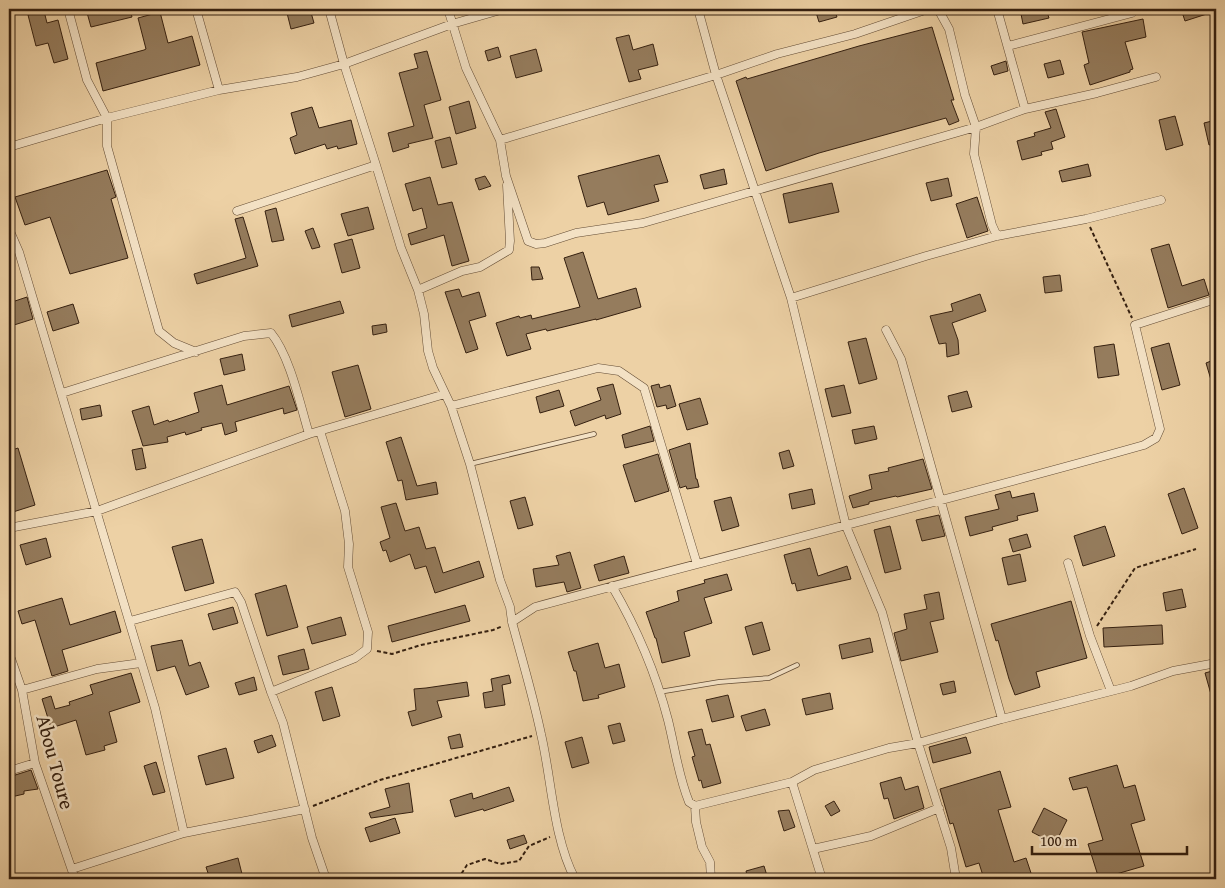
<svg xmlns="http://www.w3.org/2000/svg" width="1225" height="888" font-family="'Gentium Book Plus',serif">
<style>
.building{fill:#957c5d;stroke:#352010}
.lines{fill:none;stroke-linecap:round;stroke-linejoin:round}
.lane-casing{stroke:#634c35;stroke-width:5.5}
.street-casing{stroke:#634c35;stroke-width:9}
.path{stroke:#352010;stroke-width:2;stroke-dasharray:4 2.5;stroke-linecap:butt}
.lane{stroke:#f3e1c4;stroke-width:4}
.street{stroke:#f3e1c4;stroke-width:8}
.labels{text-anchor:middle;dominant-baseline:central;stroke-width:5;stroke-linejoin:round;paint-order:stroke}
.street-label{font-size:20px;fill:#352010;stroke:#f3e1c4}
</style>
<rect width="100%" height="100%" fill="#edd1a5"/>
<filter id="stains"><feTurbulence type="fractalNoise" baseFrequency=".004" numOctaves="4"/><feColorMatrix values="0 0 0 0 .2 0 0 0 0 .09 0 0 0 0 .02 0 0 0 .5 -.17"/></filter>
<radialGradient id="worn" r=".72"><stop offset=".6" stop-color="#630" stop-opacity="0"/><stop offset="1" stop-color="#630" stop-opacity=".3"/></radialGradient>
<path class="building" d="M86,9H130L132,17L91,27Z
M286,9H310L314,23L291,29Z
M815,9H834L837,17L819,22Z
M1020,9H1046L1049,18L1023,24Z
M1181,9H1216V11L1185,21Z
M44,11L47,23L58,20L68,59L54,63L48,43L36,46L28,15Z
M160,12L168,43L192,36L200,65L103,91L96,63L144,50L146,49L138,18Z
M1143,19L1146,37L1125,42L1133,69L1130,70V72L1090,85L1084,65L1089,63L1082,32Z
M932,27L954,100H951L959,121L949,125L946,118L819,153L766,171L736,81L746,77L747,79L859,46Z
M629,35L633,50L653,44L658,65L638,70L641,79L629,82L616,38Z
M498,47L501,57L488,61L485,51Z
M536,49L542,71L516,78L510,56Z
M427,51L441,100L424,105L433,138L408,144L409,147L393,152L388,133L414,126L399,73L418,68L414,54Z
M1060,60L1064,74L1048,78L1044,64Z
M1006,61L1008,71L994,75L991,66Z
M469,101L476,128L456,134L449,107Z
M312,107L319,128L351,120L357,144L338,149L337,146L327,149L325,144L295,154L290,138L297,135L291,113Z
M1056,109L1065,137L1051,142L1053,149L1041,152L1042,155L1022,160L1017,141L1035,136L1034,133L1051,128L1045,112Z
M1175,116L1183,145L1166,150L1159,120Z
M1216,120V143L1209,145L1204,123Z
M450,137L457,164L442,168L435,141Z
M659,155L668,182L654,185L659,201L608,215L604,202L587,207L578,176Z
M1088,164L1091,176L1062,182L1059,171Z
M724,169L727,184L704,189L700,175Z
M107,170L116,197L111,199L128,258L70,274L50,217L25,225L15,197Z
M485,176L491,186L479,190L475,179Z
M430,177L438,205L452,202L469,261L452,266L444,235L411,245L408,234L427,228L422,208L413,211L405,184Z
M948,178L952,196L931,201L926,183Z
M832,183L839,212L789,223L783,194Z
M977,197L988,231L967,238L956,204Z
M368,207L374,229L348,236L341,214Z
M276,208L284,240L272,242L265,211Z
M243,217L258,266L197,284L194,274L246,258L235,219Z
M313,228L320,247L312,249L305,231Z
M352,239L360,268L342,273L334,244Z
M1169,244L1182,286L1204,279L1209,295L1168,308L1151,249Z
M583,252L598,299L636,288L641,307L596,320V319L547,331L546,329L526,334L531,349L507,356L496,323L519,316L520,318L531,315L532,319L580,307L564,258Z
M531,267H539L543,279L532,280Z
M1060,275L1062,291L1045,293L1043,277Z
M459,289L462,297L479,292L486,316L469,321L478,349L466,353L445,292Z
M980,294L986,311L952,323L958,340L959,354L947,357L946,343L939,344L930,316L953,311L951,304Z
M27,297L33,319L14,325L9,309V303Z
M340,301L344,313L292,327L289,315Z
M73,304L79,323L53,331L47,312Z
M386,324L387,332L373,335L372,326Z
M866,338L877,379L859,384L848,342Z
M1169,343L1180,385L1162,390L1151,348Z
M1114,344L1119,375L1098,378L1094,347Z
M242,354L245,370L224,375L220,359Z
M1216,359V390H1214L1206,363Z
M358,365L371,409L345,417L332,372Z
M613,384L621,414L606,419L605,415L575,426L570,411L601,400L597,388Z
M659,384L660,388L670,385L676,406L667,409L666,405L657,407L651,386Z
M222,385L227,405L289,386L297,410L284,414L283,408L235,422L237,431L225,435L222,423L201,428L202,430L186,435L185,432L167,437L168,442L143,446L132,411L149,406L154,425L168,420L169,422L199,412L194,393Z
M844,385L851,413L832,417L825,389Z
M559,390L564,406L540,413L536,397Z
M967,391L972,407L952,412L948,396Z
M700,398L708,424L687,430L679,404Z
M100,405L102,416L82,420L80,409Z
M650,426L654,441L625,448L622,435Z
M874,426L877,439L855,444L852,430Z
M401,437L417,486L436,482L438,494L406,500L402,480L398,481L386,442Z
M690,443L696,479H697L699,487L687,489L686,486L680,488L669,450Z
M18,448L35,505L13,512L9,497V451Z
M142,448L146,468L136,470L132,450Z
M789,450L794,466L783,469L779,453Z
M658,454L669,491L635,502L623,465Z
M923,459L932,489L897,497L896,496L869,502V504L853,508L849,496L872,489L869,475L889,471L888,468Z
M1184,488L1198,528L1182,534L1168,494Z
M812,489L815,504L792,509L789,494Z
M1010,491L1012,498L1034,493L1038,511L1017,516L1018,520L992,527L993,530L970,536L965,517L999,509L995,495Z
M525,497L533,525L518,529L510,501Z
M731,497L739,526L722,531L714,501Z
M396,503L405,531L419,527L426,549L435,547L443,573L479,561L484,577L435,593L426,566L415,569L410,554L390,562L386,550L383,551L380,542L390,538L381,507Z
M939,515L945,536L922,541L916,520Z
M890,526L901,569L885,573L874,530Z
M1105,526L1115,556L1083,566L1074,536Z
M1027,534L1031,547L1013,552L1009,539Z
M46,538L51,557L26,565L20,545Z
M202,539L214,583L185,591L172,547Z
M810,548L818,576L847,566L851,579L797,591L795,583L792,584L784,555Z
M570,552L581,588L567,592L564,582L536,587L533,569L559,565L556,556Z
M1020,554L1026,581L1008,585L1002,558Z
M624,556L629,573L599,581L594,565Z
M727,574L732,590L704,598L712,623L684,632L690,656L662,663L656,638H655L646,612L679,601L677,591L705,583L704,580Z
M286,585L298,627L267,636L255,594Z
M1182,589L1186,607L1166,611L1163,593Z
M939,592L944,619L930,622L938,652L901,661L894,633L907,629L904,614L927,609L924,595Z
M62,598L70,625L115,611L121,632L62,650L68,671L52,676L35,620L22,624L18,611Z
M1071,601L1087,658L1036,672L1040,687L1015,695L1009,679L998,640L996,641L991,624Z
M465,605L470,621L392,642L388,626Z
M233,607L238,623L213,630L208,614Z
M341,617L346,635L312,644L307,627Z
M762,622L770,650L753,655L745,627Z
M1162,625L1163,644L1104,647L1103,628Z
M870,638L873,652L842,659L839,645Z
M182,640L189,666L200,662L209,687L186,695L175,666L157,671L151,646Z
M598,643L605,668L619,664L625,687L598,695L599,698L583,701L576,671H574L568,652Z
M304,649L309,669L283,675L278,656Z
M1216,670V705H1214L1205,673Z
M131,673L140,702L109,712L117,742L104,746L105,750L86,755L76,720L51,728L42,699L51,696L55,709L70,705L69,702L93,694L90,685Z
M509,675L511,683L502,685L505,705L485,708L483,693L493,691L491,679Z
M254,677L257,690L239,695L235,683Z
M954,681L956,692L943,695L940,684Z
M467,682L469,696L437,701L442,717L412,726L408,712L416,710L414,689L426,688Z
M332,687L340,716L323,721L315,692Z
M830,693L833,709L806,715L802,699Z
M728,695L734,717L712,722L706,700Z
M765,709L770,725L746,731L741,716Z
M620,723L625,741L613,744L608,726Z
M702,729L706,745L710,744L721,783L703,788L701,780L699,781L692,757L695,756L688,732Z
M460,734L463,747L451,749L448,737Z
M272,735L276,746L258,753L254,741Z
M582,737L589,763L572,768L565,742Z
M966,737L971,753L933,763L929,747Z
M226,748L234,778L206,785L198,756Z
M156,762L165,792L153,795L144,766Z
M1117,765L1124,788L1135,785L1145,820L1131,824L1144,866L1099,879L1088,844L1103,840L1087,787L1073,790L1069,778Z
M31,770L38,789L24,791V794L11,797L9,777Z
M1000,771L1011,807L998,810L1014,862L1026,858L1033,879H1018L1016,874L999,879H984L979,863L966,867L953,823L950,824L940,789Z
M901,777L905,790L918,786L924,808L894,819L888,798L884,799L880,783Z
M409,783L413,812L371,818L369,813L390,807L385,789Z
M509,787L514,801L484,811L483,809L455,817L450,800L472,793L473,799Z
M834,801L840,811L831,816L825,806Z
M1044,808L1067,820L1055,844L1032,832Z
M789,810L795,827L784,831L778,811Z
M395,818L400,833L370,842L365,828Z
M524,835L527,843L510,849L507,840Z
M238,858L243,878L237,879H210L206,867Z
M764,866L768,879H748L746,871Z"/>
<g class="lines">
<g class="lane-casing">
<path id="lane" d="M470,464L594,434
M659,692L719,682L769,678L797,665"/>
</g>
<g class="street-casing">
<path id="street" d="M68,9L87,80L107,118V146L159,331L174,343L196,352
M196,9L219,90
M448,9L466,68L500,140L506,176L528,241L536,244L545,243L576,233L643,223L976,127L1025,109L1097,93L1156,77
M698,9L716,75L791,298L846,526L882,612L918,743L951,848L956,879
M938,9L949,29L965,95L976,127L974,154L992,225L997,236
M997,9L1025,109
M9,10L12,9
M1008,46L1132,13
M500,140L716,75L777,54L855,34L928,9
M9,147L107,118L219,90L297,77L344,64L452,24L504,9
M376,165L401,248L418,290L424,314L428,351L433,368L451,406L470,464L500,580L510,607L512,622C522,659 533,696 541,734C552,781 553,837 575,879
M237,211L376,165L344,64L329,9
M9,229L19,252L155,708L184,833
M418,290L462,271L480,267L509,250L510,241L507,185
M791,298L926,256L997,236L1086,219L1161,200
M886,330L901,359L1002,719
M62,393L244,336L271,333C290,356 300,404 309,434
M451,406L598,368L619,371L644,388L697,564
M9,528L97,511L309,434L445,394
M1068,563L1090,636L1111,691
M612,586C636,627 656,674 668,720C675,748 678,775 689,802L695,806L792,782L822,879
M130,621L235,592L241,602L271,692L283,723L312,838L326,879
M512,622L535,607C738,552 942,502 1144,445L1156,438L1160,429L1135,325L1216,299
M9,653L22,690L35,763L75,879
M22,690L97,669L141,663
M271,692L355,658L367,649L368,632L348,567L349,544L345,511L320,431
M9,771L35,763
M792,782L814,770L889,748L918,743L1002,719L1131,686L1173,671L1216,663
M695,806L696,822L702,847L710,862L711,879
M813,849L871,836L939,808
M72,869L184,833L305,809"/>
</g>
<path class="path" d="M1090,227L1132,318
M1097,626L1135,568L1196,549
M377,651L392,654L421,645L493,630L503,626
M313,806L380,780L532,736
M458,879L467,865L485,859L500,864L519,861L529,846L550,837"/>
<use href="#lane" class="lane"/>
<use href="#street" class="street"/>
</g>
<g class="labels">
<g class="street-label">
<text transform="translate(56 762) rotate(75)">Abou Toure</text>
</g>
</g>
<rect width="1225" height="888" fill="none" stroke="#edd1a5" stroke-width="30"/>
<rect x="10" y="10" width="1205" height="868" fill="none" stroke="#352010" stroke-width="2.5"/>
<rect x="15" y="15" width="1195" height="858" fill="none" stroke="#352010"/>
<path d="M1032 846v8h155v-8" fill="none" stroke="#352010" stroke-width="2.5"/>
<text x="1040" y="846" font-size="15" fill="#352010" stroke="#f3e1c4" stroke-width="4" paint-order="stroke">100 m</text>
<rect width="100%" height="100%" filter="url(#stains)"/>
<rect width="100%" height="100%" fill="url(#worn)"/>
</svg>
